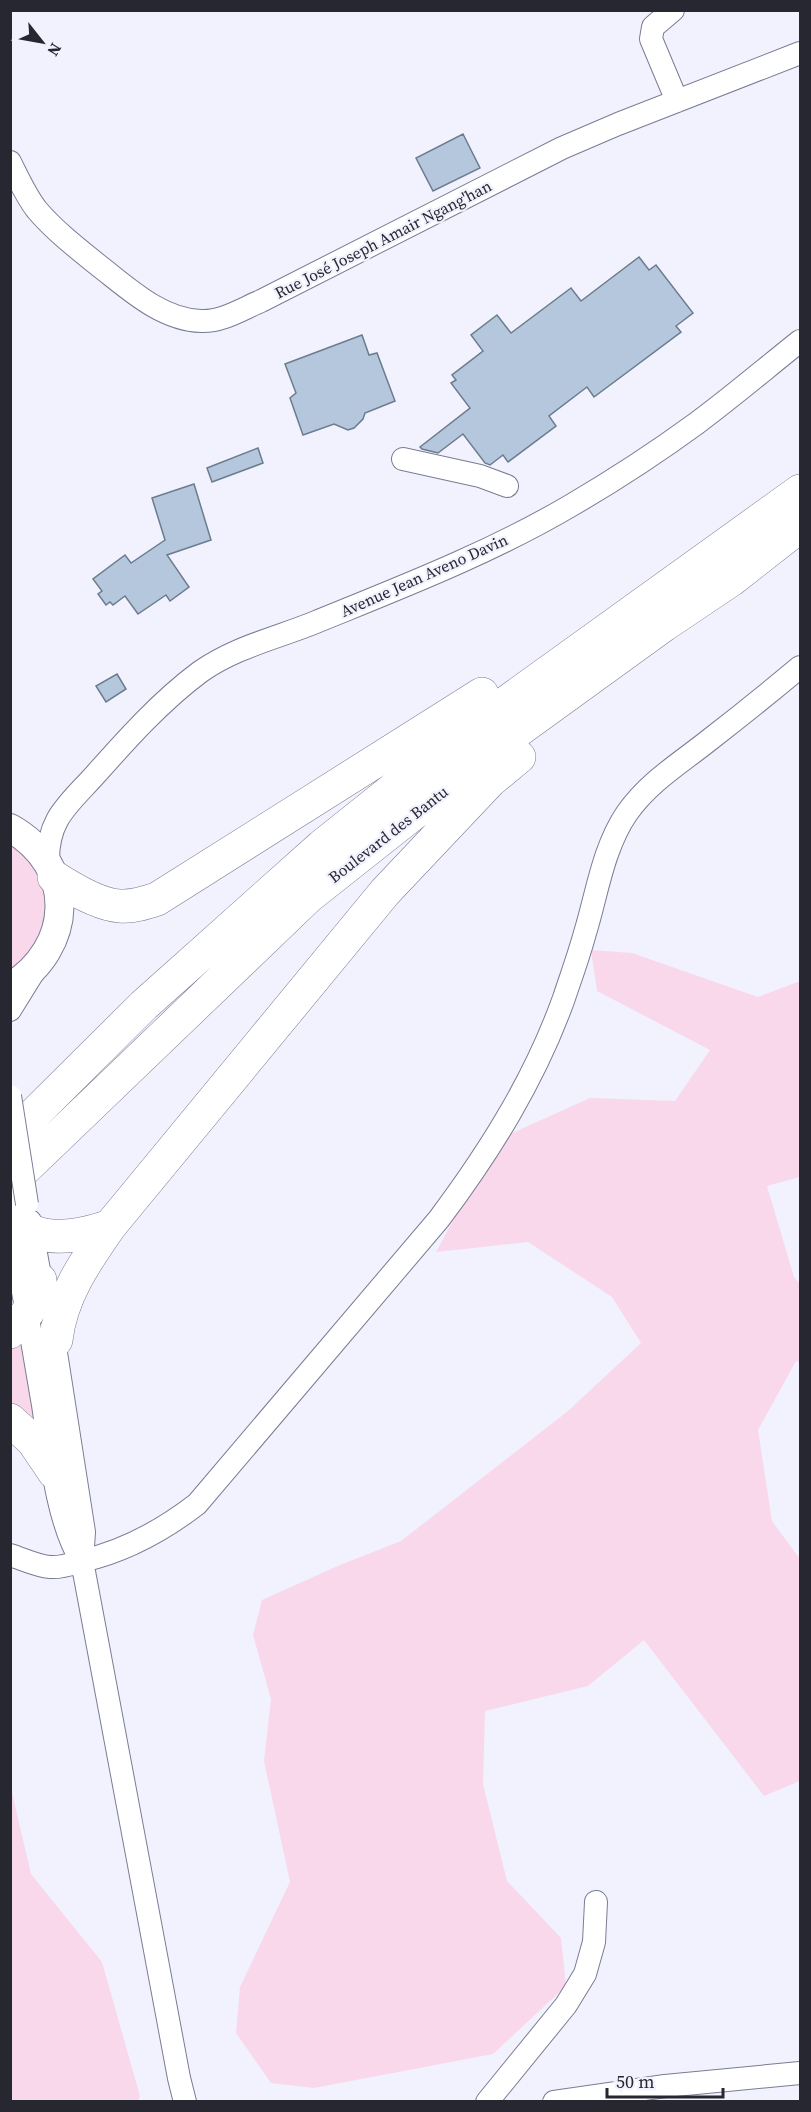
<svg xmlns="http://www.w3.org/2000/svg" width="811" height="2112" font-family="'Source Serif 4',serif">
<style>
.green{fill:#f9d8ec}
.building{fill:#b5c7dc;stroke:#6b7c8f;stroke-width:1.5}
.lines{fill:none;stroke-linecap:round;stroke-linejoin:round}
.minor-casing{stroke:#7a7c94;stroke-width:24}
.major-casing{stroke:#7a7c94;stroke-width:30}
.highway-casing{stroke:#7a7c94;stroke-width:34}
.minor{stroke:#fff;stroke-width:22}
.major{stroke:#fff;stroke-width:28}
.highway{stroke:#fff;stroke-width:33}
.minor-bridge-casing{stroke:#7a7c94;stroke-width:24;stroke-linecap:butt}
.minor-bridge{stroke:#fff;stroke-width:22}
.labels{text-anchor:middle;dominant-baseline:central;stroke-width:4.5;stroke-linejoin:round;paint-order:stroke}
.street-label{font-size:16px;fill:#272731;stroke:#f1f2fd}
</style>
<rect width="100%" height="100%" fill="#f1f2fd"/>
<path class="green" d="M11,842L32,861L44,884L47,911L41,937L11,973Z
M591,950L632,953L758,997L800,981V1177L767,1186L794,1277L800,1284V1362L796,1361L758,1430L772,1521L800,1559V1781L764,1796L644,1640L588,1686L485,1711L483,1784L507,1881L561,1938L566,1986L493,2054L314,2088L271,2083L236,2033L240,1987L290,1882L264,1761L271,1699L253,1635L262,1600L340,1565L401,1541L568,1411L641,1343L612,1297L528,1242L436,1252L497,1140L590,1098L675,1101L710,1050L597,991Z
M20,1335L39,1434L11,1410L10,1342Z
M10,1784L31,1874L102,1962L140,2096L138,2101H11Z"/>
<path class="building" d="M463,134L480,168L433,191L416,158Z
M639,257L649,270L656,265L693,313L676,326L681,332L594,397L587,387L549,416L556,426L508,462L503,455L490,465L485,463L463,434L438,453L422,449L420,447L470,408L451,383L456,380L452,375L483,351L471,335L497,315L511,333L571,288L581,301Z
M362,335L369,355L377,353L395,401L365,413L363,419L354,428L348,430L334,424L303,435L290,398L296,393L285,364Z
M258,448L263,463L212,482L207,468Z
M194,484L211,540L167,555L189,587L170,601L166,595L138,614L125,596L113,605L110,602L106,605L98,594L102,591L93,579L125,555L131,563L165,540L152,498Z
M117,674L126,689L106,702L96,686Z"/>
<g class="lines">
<g class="minor-casing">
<path id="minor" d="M673,10L653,27L651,39L677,101
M10,162C18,178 26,196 37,210C55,231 77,248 98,265C128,288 161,320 201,321C222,322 242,309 261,301L562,148L618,124L800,53
M403,459L480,476L507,486
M48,863C47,819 68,805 95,775C127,739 161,701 200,672C235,647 277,638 316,622C402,587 490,553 570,506C613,481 656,453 697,423C732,397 766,368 800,341
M10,1010L33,973
M30,1221L43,1292
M10,1224C22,1284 33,1344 43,1405C50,1450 57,1522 81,1560
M52,1327L84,1532L82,1561L179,2078L185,2102
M10,1555C23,1559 37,1566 50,1567C61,1568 72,1564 82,1561C126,1551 162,1531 197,1504L439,1219C490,1151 535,1079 564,998C571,977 579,955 585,933C597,894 603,848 627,813C649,782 679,764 708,741C739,717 770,692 800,667
M487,2102L566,2005L585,1974L594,1942L596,1902
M554,2102L665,2086L800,2073"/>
</g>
<g class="major-casing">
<path id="major" d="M10,828C78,866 74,948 10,987"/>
</g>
<g class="highway-casing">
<path id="highway" d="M54,877C71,888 99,905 120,906C133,907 145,903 157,899L482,694
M10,1138L144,1005L322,846L461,735L800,491
M10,1183L308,897L519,730L664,625L731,580L800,526
M10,1215C18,1221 25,1229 34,1232C56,1241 88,1234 110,1226
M10,1332L28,1312L40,1280
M56,1340C61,1296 85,1262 110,1226L385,892L490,781L519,757
M10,1420L33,1441L54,1472"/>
</g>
<use href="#minor" class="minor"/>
<use href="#major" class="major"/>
<use href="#highway" class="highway"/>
<g class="minor-bridge-casing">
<path id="minor-bridge" d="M10,1096L27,1204"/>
</g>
<use href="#minor-bridge" class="minor-bridge"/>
</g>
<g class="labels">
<g class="street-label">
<text transform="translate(383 239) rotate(-27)">Rue José Joseph Amair Ngang'han</text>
<text transform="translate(424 575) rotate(-24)">Avenue Jean Aveno Davin</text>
<text transform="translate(388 834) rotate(-38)">Boulevard des Bantu</text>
</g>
</g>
<rect width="811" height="2112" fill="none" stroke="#272731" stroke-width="24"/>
<g transform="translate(42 42) rotate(121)" stroke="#f1f2fd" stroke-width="4.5" paint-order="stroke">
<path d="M0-4.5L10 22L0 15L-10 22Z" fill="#272731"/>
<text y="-9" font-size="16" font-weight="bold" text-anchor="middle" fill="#272731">N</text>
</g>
<path d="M607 2088v9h116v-9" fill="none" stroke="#272731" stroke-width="3"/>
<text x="616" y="2088" font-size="18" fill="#272731" stroke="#f1f2fd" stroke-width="4.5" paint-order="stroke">50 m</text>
</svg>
